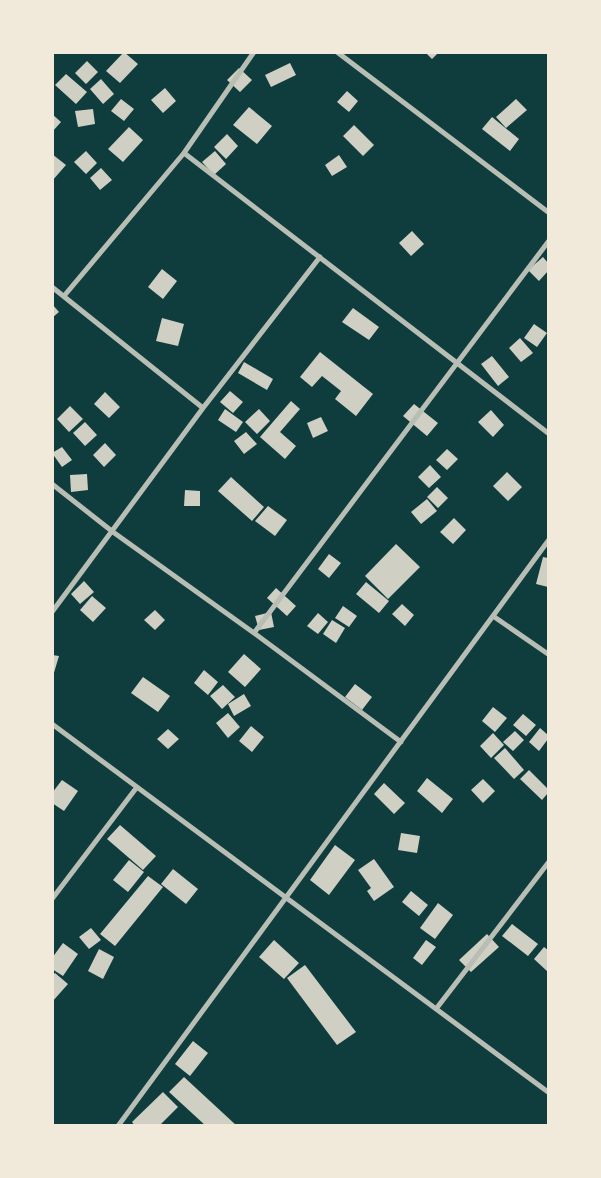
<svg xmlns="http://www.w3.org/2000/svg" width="601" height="1178" font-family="Jost,sans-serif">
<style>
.building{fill:#cfcfc3}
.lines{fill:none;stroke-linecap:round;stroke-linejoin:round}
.minor{stroke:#b8beb3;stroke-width:5}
</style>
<rect width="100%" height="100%" fill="#0f3d3e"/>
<path class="building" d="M124,52L138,64L120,83L106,71Z
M425,52H439L432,59Z
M87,61L98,72L86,84L75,73Z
M290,63L296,75L271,87L265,75Z
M239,68L252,80L240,92L227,80Z
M66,74L87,92L76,104L55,85Z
M101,79L114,94L103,104L90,89Z
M165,88L176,101L163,113L151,100Z
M347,91L358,101L349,112L337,102Z
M121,99L134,109L124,121L111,111Z
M516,99L527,110L506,128L496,117Z
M249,107L272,126L257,144L233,125Z
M93,109L95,124L78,127L75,111Z
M52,114L61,122L52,132Z
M492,117L519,139L510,151L482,129Z
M354,125L374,145L363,156L343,136Z
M129,127L143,140L123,162L108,149Z
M227,134L238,146L226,159L214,147Z
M86,151L97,163L86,174L74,162Z
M215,151L226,164L214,175L202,162Z
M52,154L66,165L52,181Z
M339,155L347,167L332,176L325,165Z
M101,168L112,180L100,190L90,178Z
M412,231L424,244L411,256L399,243Z
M543,257L548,263V271L539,281L528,270Z
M162,269L177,281L163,299L148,287Z
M52,304L59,312L52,318Z
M353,308L379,327L369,340L342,322Z
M162,318L184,324L178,346L156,341Z
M534,324L547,333L537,347L524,338Z
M520,338L533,353L521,362L509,348Z
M320,352L373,394L356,416L335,399L341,391L322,376L312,387L300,377Z
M492,356L509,377L498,386L481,364Z
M244,362L273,379L267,390L238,373Z
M230,391L243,402L233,413L220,402Z
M105,392L120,407L109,418L94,404Z
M291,401L300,409L280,432L296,446L285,459L260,437Z
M414,404L438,423L427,436L403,416Z
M70,406L83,419L69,432L57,419Z
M225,409L243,422L236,432L218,420Z
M259,409L270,421L257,434L245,422Z
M491,410L504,425L493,437L478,422Z
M321,417L328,431L313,438L307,423Z
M85,422L97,435L85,446L73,433Z
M246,432L257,444L244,454L234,441Z
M105,443L116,455L104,467L93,455Z
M62,447L72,460L62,467L52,453Z
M447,449L458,459L447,470L436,460Z
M430,465L441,477L429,488L418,477Z
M507,472L522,487L508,501L493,486Z
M87,474L88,490L71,492L70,475Z
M231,477L264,507L252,521L218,491Z
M437,487L448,498L438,508L427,497Z
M185,490L200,491V506H184Z
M427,499L437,511L421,524L411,512Z
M268,506L287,520L275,536L255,521Z
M454,518L466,530L453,544L440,532Z
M396,544L420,567L388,599L365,576Z
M329,554L341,563L329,578L318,569Z
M543,557L548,558V587L536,584Z
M84,581L94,592L80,604L71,594Z
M366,582L389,601L379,613L356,594Z
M276,588L296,606L287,616L267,598Z
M92,596L106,608L93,622L80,610Z
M402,604L414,615L405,626L392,614Z
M343,606L357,616L349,627L335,618Z
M155,610L165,620L155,630L144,620Z
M271,612L274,627L259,630L255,616Z
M318,613L328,622L318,634L307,626Z
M332,620L345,628L336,643L323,634Z
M244,654L261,669L245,687L228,672Z
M52,655L59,656L53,676H52Z
M204,670L218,682L208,695L194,683Z
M143,677L170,696L158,712L131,693Z
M355,684L372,697L362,710L345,697Z
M223,685L235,697L222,709L210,696Z
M244,694L251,706L234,716L228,704Z
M493,707L507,718L495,732L482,721Z
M228,713L240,727L228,738L216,723Z
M523,714L536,725L526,736L513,725Z
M251,726L264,737L252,752L239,741Z
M540,728L548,735V739L539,751L529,742Z
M168,729L179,739L168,749L157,739Z
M515,731L524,740L513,751L503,742Z
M493,733L504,745L491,758L480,746Z
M505,748L524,770L514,779L494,758Z
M529,770L548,789V793L542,800L520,779Z
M427,778L453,799L442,813L417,791Z
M483,779L495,791L483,803L471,790Z
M62,780L78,791L64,811L52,803V793Z
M384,783L405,803L394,814L374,794Z
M120,825L156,856L143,870L107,839Z
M401,833L420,836L417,853L398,850Z
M335,845L355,860L329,895L310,880Z
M374,859L394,887L374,901L367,891L371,888L358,870Z
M129,860L144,872L128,892L113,880Z
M173,869L198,889L186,904L161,884Z
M148,876L163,887L115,946L100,934Z
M411,891L428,905L419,916L402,902Z
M438,903L453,915L435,939L420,928Z
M512,924L538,944L528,956L502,936Z
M91,928L101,940L89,949L79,937Z
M487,934L499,947L471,972L459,960Z
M274,940L299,963L284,979L259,957Z
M426,940L436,947L422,965L413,958Z
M63,943L78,954L63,976L52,969V958Z
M544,947L548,950V972L534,959Z
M99,949L114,957L103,979L88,971Z
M305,965L356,1032L337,1045L287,978Z
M55,973L68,984L52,1002V976Z
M193,1041L208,1053L190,1076L175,1064Z
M184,1077L237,1126H206L169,1092Z
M163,1092L178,1107L159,1126H135L132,1122Z"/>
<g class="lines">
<path class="minor" d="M337,52L548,212
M184,153L548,433
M52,287L203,408
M64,296L184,153L254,52
M52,484L113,532L254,633L401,742
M52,612L203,408L320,257
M493,616L548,654
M254,633L548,242
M52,724L548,1092
M52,899L137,787
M436,1009L548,863
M118,1126L548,541"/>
</g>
<rect width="601" height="1178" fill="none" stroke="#f1e9da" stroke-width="108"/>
</svg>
